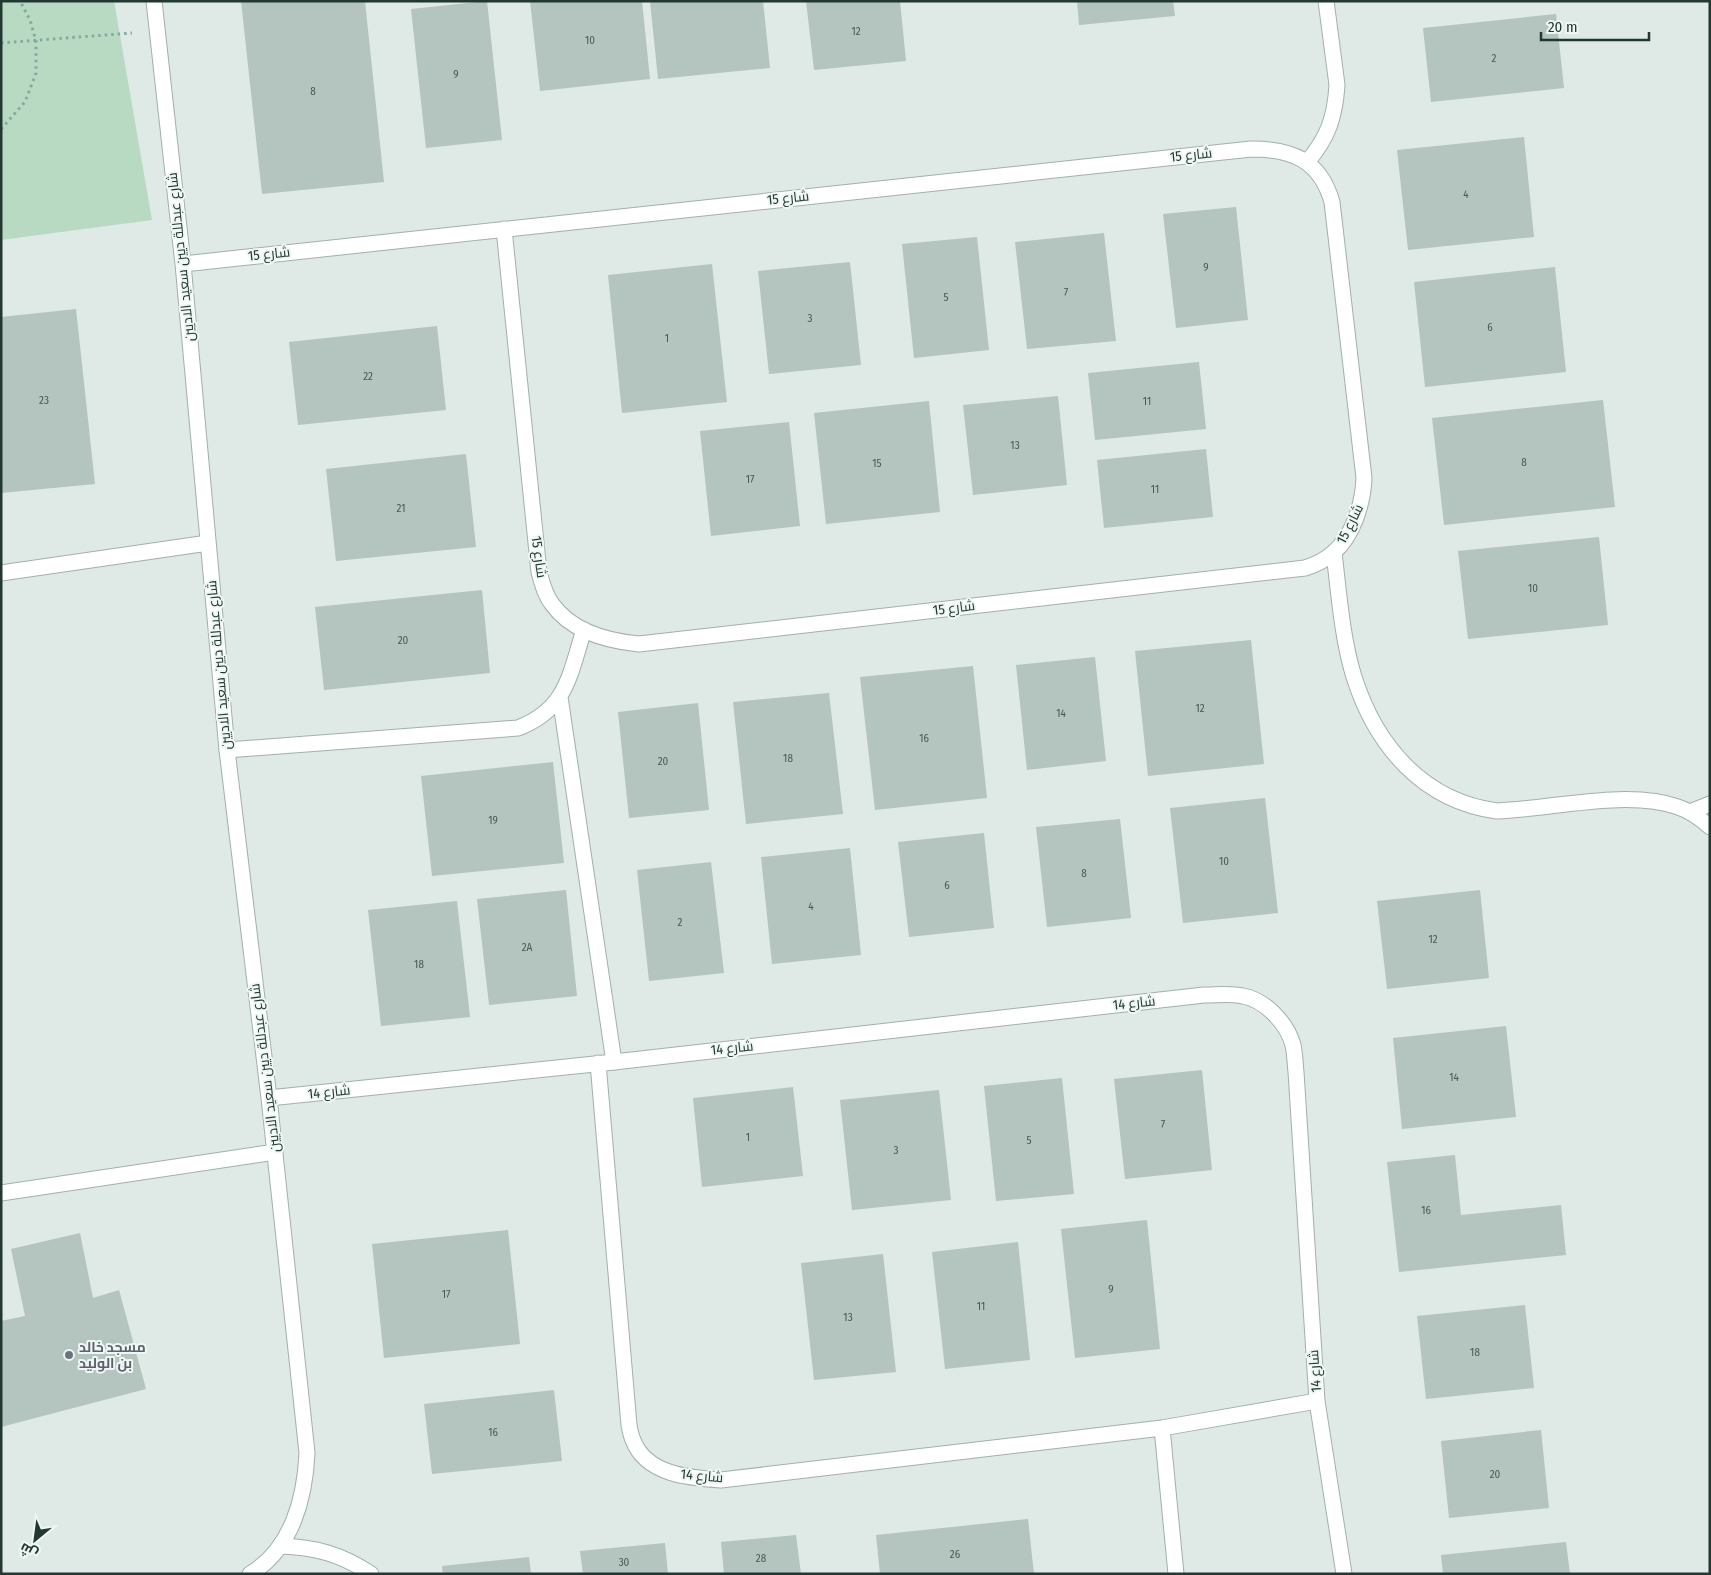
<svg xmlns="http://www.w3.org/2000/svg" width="1711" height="1575" font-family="'Fira Sans Condensed',Cairo,sans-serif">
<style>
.green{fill:#b8dac3}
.building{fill:#b4c4be}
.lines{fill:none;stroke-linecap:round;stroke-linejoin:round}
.lane-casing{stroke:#a2b0ac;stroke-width:17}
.street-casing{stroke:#a2b0ac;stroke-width:17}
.path{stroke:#80aca0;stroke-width:3;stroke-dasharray:2.5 4;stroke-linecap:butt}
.lane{stroke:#fff;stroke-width:15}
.street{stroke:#fff;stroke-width:15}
.worship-dot{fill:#6b7280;stroke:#eff6f3;stroke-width:2}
.labels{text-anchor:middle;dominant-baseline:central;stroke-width:4;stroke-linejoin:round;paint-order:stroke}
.number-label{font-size:11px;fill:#465b56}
.street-label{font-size:14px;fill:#213833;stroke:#eff6f3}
.worship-label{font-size:14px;font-weight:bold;fill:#5b616d;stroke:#eff6f3;text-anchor:start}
</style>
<rect width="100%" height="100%" fill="#dfe9e5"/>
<path class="green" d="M1,1H114L152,220L1,240Z"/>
<path class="building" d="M241,1H365L384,182L262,194Z
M487,1L502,140L426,148L411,9Z
M530,1H642L650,79L540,91Z
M650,1H763L770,68L658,79Z
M806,1H900L906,61L814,70Z
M1077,1H1173L1175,16L1079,25Z
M1556,14L1564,88L1431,102L1423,28Z
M1524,137L1534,237L1408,250L1397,150Z
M1236,207L1248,320L1176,328L1163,214Z
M1104,233L1116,341L1027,349L1015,242Z
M977,237L989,350L914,358L902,244Z
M850,262L861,365L769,374L758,271Z
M712,264L727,402L622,413L608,275Z
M1555,267L1566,372L1425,387L1414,282Z
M76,309L95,484L1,493V317Z
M437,326L446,410L298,425L289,342Z
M1199,362L1206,429L1095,440L1088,373Z
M1058,396L1067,485L973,495L963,405Z
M1603,400L1615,507L1444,525L1432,418Z
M929,401L940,512L826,524L814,413Z
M789,422L800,526L711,536L700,431Z
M1206,449L1213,517L1104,528L1097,460Z
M466,454L476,547L336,561L326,469Z
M1599,537L1608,625L1468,639L1458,551Z
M482,590L490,673L324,690L315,607Z
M1251,640L1264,764L1148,776L1135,651Z
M1095,657L1106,761L1027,770L1016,665Z
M973,666L987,798L875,810L860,677Z
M829,693L843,814L746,824L733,702Z
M698,703L709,810L629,818L618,712Z
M553,762L564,863L432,876L421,776Z
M1265,798L1278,913L1183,923L1170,808Z
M1120,819L1131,918L1047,927L1036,827Z
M984,833L994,928L909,937L898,842Z
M850,848L861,955L772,964L761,857Z
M711,862L724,973L649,981L637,870Z
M566,890L577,996L489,1005L477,899Z
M1480,890L1489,978L1387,989L1377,901Z
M457,901L470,1017L381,1026L368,910Z
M1506,1026L1516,1117L1402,1129L1393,1038Z
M1202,1070L1212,1170L1125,1179L1114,1079Z
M1062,1078L1074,1194L996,1201L984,1086Z
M793,1087L803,1176L702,1187L693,1098Z
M939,1090L951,1200L852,1210L840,1100Z
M1455,1155L1461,1215L1561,1205L1566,1255L1399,1272L1387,1162Z
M1147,1220L1160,1349L1075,1358L1061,1229Z
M508,1230L520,1344L384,1358L372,1244Z
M80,1233L93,1298L119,1290L146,1389L1,1427V1321L25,1316L11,1249Z
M1018,1242L1030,1360L945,1369L932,1252Z
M883,1254L896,1372L814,1380L801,1263Z
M1525,1305L1534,1388L1426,1399L1417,1316Z
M554,1390L562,1461L432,1474L424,1404Z
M1541,1430L1549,1508L1449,1518L1441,1441Z
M1028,1519L1034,1574H880L876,1535Z
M796,1535L801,1574H724L721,1542Z
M1566,1542L1570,1574H1443L1441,1555Z
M665,1543L668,1574H583L580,1551Z
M529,1557L531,1574H443L442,1566Z"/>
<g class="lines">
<g class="lane-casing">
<path id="lane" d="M1307,162C1328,138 1335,117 1337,85L1326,1
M1334,553C1339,594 1342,638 1354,677C1376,746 1423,801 1497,811C1551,809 1628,789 1678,807C1690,811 1701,819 1710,827
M560,697L614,1062
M227,750L518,728C567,709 569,676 584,630
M1690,812L1710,804
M1,1193L275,1152
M280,1546C315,1547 341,1554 371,1574"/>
</g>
<g class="street-casing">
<path id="street" d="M154,1L183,264L227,750L269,1098L307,1453C305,1498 292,1549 250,1574
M183,264L1251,149C1292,149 1320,160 1332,202L1364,478C1363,504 1353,536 1333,553C1325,560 1315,565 1305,568L639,644C607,641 572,632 552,604C545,595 542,583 539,572L504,229
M1,573L208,543
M598,1063L629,1425C630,1430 631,1436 633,1440C646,1475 690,1478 721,1480L1162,1428L1317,1401
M269,1098L614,1062L1204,995C1216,995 1230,993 1243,996C1265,1000 1287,1023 1293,1045C1295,1054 1295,1064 1296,1072L1317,1401L1344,1574
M1162,1428L1176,1574"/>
</g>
<path class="path" d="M1,43L132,33
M1,129L25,102L36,73V41L30,20L20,1"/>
<use href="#lane" class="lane"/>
<use href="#street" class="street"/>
</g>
<circle class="worship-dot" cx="69" cy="1355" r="5"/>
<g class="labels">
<g class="number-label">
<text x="856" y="31">12</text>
<text x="590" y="40">10</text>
<text x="1494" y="58">2</text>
<text x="456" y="74">9</text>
<text x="313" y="91">8</text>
<text x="1466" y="194">4</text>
<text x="1206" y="267">9</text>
<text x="1066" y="292">7</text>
<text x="946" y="297">5</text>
<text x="810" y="318">3</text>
<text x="1490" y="327">6</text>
<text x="667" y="338">1</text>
<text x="368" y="376">22</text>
<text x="44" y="400">23</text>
<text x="1147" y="401">11</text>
<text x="1015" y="445">13</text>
<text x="1524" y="462">8</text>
<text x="877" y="463">15</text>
<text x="750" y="479">17</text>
<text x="1155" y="489">11</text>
<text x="401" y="508">21</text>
<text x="1533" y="588">10</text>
<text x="403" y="640">20</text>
<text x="1200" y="708">12</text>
<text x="1061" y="713">14</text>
<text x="924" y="738">16</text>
<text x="788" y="758">18</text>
<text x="663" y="761">20</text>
<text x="493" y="820">19</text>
<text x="1224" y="861">10</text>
<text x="1084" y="873">8</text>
<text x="947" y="885">6</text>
<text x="811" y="906">4</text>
<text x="680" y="922">2</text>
<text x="1433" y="939">12</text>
<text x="527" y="947">2A</text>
<text x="419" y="964">18</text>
<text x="1454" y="1077">14</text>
<text x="1163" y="1124">7</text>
<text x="748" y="1137">1</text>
<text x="1029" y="1140">5</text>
<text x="896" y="1150">3</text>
<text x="1426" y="1210">16</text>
<text x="1111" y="1289">9</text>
<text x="446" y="1294">17</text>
<text x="981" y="1306">11</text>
<text x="848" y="1317">13</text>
<text x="1475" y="1352">18</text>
<text x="493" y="1432">16</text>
<text x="1495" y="1474">20</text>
<text x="955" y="1554">26</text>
<text x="761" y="1558">28</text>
<text x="624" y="1562">30</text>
</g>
<g class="street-label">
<text transform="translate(1191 155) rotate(-6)">شارع 15</text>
<text transform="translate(788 198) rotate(-6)">شارع 15</text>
<text transform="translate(269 254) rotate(-6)">شارع 15</text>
<text transform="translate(181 257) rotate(-96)">شارع عبدللة ديين سعيد الاديين</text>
<text transform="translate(1350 524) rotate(-63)">شارع 15</text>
<text transform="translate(539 557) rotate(82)">شارع 15</text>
<text transform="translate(954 608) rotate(-7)">شارع 15</text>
<text transform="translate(219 665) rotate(-95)">شارع عبدللة ديين سعيد الاديين</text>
<text transform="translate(1134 1003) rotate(-6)">شارع 14</text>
<text transform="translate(732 1048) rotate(-6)">شارع 14</text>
<text transform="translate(265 1068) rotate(-97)">شارع عبدللة ديين سعيد الاديين</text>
<text transform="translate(329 1092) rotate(-6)">شارع 14</text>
<text transform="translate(1315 1371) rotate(-94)">شارع 14</text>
<text transform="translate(702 1476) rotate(5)">شارع 14</text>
</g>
<g class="worship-label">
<text x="79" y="1347">مسجد خالد<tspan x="79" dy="16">بن الوليد</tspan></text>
</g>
</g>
<rect width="1711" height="1575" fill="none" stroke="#213833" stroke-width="5"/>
<g transform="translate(35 1540) rotate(209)" stroke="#eff6f3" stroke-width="4" paint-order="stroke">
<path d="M0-4L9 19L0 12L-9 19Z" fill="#213833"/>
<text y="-8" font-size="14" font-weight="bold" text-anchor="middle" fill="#213833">ش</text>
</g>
<path d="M1541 32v8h108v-8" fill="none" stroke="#213833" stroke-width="2.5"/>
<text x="1548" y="32" font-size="15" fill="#213833" stroke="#eff6f3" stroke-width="4" paint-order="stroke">20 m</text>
</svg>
